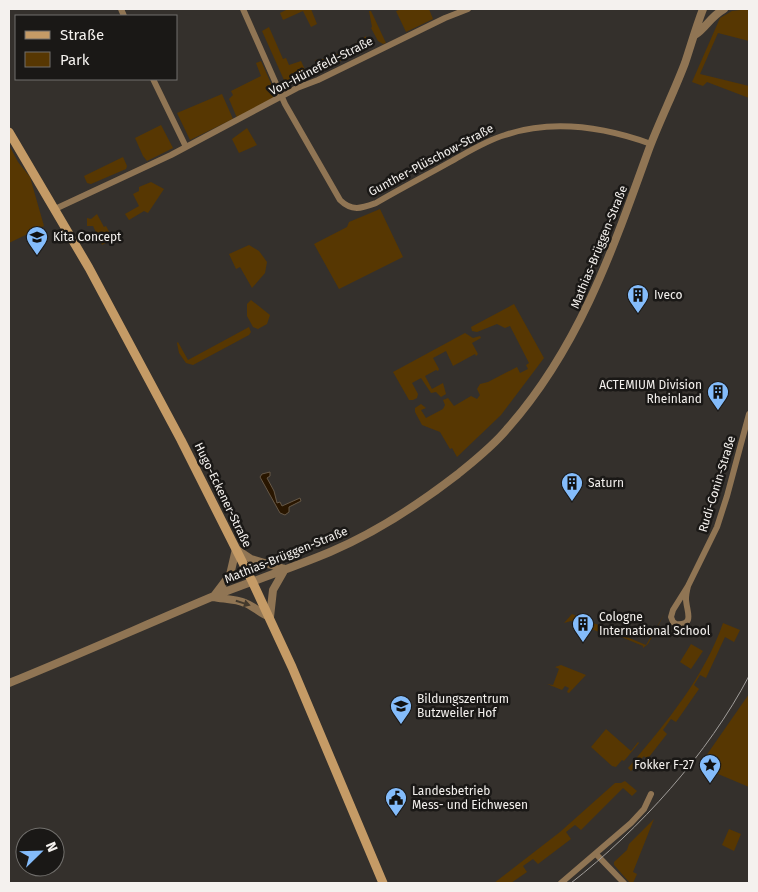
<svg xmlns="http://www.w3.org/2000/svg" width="758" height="892" font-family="'Fira Sans',sans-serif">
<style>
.green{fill:#573702}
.water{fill:#291600;stroke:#665847}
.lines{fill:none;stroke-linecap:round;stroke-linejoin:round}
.minor{stroke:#907554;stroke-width:6}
.tertiary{stroke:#907554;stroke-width:8}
.secondary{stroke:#c59b66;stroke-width:9}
.tram{stroke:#a19e9b;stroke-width:1}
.oneway{fill:#43392c}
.labels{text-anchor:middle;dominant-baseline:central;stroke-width:5;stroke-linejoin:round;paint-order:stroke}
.street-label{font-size:12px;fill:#f4f1ee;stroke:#1a1816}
.poi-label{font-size:12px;fill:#f4f1ee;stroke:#1a1816;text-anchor:start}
</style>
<rect width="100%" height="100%" fill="#34302c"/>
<path class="green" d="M288,9H311L317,24L311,27L303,11L283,20L280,13Z
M402,9H429L433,19L406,32L396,11Z
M749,9V41L718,33L700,74L749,86V98L707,82L703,86L692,82L720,18L732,11Z
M369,11H371L386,43L383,44L378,41L371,28L372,27Z
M269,27L283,59L286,58L289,65L301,61L307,74L305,76L290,83L284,80L262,31Z
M366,36L367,48L322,70L315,60C334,59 351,47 366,36Z
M261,61L274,90L273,98L237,118L229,99L233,95L231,91L261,76L256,63Z
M222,94L233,119L190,140L177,113Z
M161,125L173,148L147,161L143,156L135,138Z
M247,128L257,145L239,153L232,139Z
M9,145L18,162L30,177L44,226L9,243Z
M123,157L127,166L126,169L91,184L87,183L84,176Z
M151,182L164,189L148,213L144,211L129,220L125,214L139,206L133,194L139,191V187Z
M380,209L403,257L339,289L314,244L347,227L349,222Z
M97,214L104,227L106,226L113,239L102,245L93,226H87V218L91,219Z
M249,245L259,251L267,262L265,273L252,288L240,267L236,269L229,254Z
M251,300L270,315L267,324L258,329L253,327L247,316V304Z
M514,304L544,358L501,415L457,457L452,448L450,449L440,432L422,425L415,412V408L421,404L426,408L421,410L426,418L443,409L445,405L443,400L448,398L454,406L471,396L477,399L480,395L477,389L480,384L488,382L517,367L520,373L528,369L526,365L529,363L510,326L505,328L497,324L477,332L472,331L471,327Z
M249,327L251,332L249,335L193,365L186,363L179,353L177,343L178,342L188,360Z
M465,333L473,338L480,336L481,338L472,343L478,354L476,356L475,354L453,366L446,351L433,358L439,369L438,371L436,370L425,376L432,389L443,383L446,394L441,397L436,392L431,393L421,378L412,383L418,394L417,398L413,400H409L393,372Z
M665,613L648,644L643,648V646L607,631L604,637L605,630L602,636L604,629L601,628L599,632L571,621L564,623L572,614L646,645Z
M723,623L740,630L734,642L725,637L706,678L700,675L694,685L699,689L676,722L671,719L663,730L667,734L649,757L646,758L644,756L631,771L628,768C665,724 704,678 723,623Z
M691,644L703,651L691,669L680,662Z
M561,665L586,675L569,693L567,692L569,688L565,686L562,690L547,684L553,685L559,669L555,667Z
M749,694V787L699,766Z
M606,729L631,751L638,742L639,743L624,761L622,760L616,767L612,766L591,747Z
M625,781L637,791L632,796L623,788L581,830L575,825L566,832L571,839L538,864L533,859L523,866L527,872L511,883H494L560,832L615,783H621Z
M654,819L633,872L637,874L633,883H630L614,865V862L627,850L629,844Z
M729,829L741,834L734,851L722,845Z"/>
<path class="water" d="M270,472V476L267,478L274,491L277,503L280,502L282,506L300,498L301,501L289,507V512L285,515L280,513L260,477L262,474Z"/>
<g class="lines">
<path class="minor" d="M121,9L124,16
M243,9L285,104L340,200C352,212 362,208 376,203C400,189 425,176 450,162C468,152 485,141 505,135C553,119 604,127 651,144
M153,79L186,147
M55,209L171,155L297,88L318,80L445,18L468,9
M688,586C687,590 686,595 686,599C686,610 696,626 676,624L673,622L671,617L673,610L688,586L717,527L727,496L749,414
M596,854L624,883
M561,883L631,823L644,809L651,794"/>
<path class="tertiary" d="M695,35C706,28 710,17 724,9
M214,596L230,575L236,549L251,559L285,569
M213,597C223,599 236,599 245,603C254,606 260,614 270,617L273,590L285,569
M9,683C78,655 145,625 214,596C252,581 292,568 330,552C377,532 418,505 458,474C475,460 493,446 507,429C579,348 613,249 649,149C660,120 674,92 685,63C691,45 696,27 703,9"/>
<path class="secondary" d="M9,132L89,268L181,440L252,581L292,667L383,883"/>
<path class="tram" d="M571,883C640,829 708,754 749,676"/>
</g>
<defs><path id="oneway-solid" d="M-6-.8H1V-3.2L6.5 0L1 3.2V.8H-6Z" transform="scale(1.25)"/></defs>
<use class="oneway" href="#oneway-solid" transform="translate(243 603) rotate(17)"/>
<defs>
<g id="school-pin" transform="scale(1.125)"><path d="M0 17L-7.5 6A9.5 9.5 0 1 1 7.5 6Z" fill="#84bcfb" stroke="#1a1816"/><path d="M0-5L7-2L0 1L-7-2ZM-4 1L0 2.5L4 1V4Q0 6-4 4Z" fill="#111"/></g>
<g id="building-pin" transform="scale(1.125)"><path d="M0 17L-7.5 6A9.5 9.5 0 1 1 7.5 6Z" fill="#84bcfb" stroke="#1a1816"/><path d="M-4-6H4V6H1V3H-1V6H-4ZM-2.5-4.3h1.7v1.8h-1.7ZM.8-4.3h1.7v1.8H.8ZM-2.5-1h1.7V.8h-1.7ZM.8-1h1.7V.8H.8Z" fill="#111"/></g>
<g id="sight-pin" transform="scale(1.125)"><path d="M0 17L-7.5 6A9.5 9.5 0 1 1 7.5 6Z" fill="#84bcfb" stroke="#1a1816"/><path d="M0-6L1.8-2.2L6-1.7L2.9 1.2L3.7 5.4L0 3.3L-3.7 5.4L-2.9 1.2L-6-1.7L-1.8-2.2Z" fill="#111"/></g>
<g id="civic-pin" transform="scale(1.125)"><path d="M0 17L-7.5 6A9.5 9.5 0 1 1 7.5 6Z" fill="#84bcfb" stroke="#1a1816"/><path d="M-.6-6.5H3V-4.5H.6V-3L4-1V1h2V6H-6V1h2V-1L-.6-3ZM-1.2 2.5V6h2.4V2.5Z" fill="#111"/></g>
</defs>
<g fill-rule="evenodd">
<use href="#school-pin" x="37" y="237"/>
<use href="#building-pin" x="638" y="295"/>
<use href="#building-pin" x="718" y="392"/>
<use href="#building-pin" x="572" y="483"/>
<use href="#building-pin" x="583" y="624"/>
<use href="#school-pin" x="401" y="706"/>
<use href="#sight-pin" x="710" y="765"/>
<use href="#civic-pin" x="396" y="798"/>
</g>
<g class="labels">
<g class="street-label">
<text transform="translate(321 66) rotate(-27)">Von-Hünefeld-Straße</text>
<text transform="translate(431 160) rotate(-28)">Gunther-Plüschow-Straße</text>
<text transform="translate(599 247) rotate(-68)">Mathias-Brüggen-Straße</text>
<text transform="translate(717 484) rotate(-73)">Rudi-Conin-Straße</text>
<text transform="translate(223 495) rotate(64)">Hugo-Eckener-Straße</text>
<text transform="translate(286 555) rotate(-22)">Mathias-Brüggen-Straße</text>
</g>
<g class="poi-label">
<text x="53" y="237">Kita Concept</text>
<text x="654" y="295">Iveco</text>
<text x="702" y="385" text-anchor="end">ACTEMIUM Division<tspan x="702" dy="14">Rheinland</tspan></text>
<text x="588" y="483">Saturn</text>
<text x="599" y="617">Cologne<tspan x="599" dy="14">International School</tspan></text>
<text x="417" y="699">Bildungszentrum<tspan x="417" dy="14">Butzweiler Hof</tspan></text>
<text x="694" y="765" text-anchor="end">Fokker F-27</text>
<text x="412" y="791">Landesbetrieb<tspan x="412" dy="14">Mess- und Eichwesen</tspan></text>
</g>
</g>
<rect width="758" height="892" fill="none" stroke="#f4f1ee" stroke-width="20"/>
<rect x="15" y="15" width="162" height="65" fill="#1a1816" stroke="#716f6c"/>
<rect x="25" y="31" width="25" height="8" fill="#c59b66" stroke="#716f6c"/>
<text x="60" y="40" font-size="15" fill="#f4f1ee">Straße</text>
<rect x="25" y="52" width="25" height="15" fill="#573702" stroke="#716f6c"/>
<text x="60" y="65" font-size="15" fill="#f4f1ee">Park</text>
<g transform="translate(40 852) rotate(67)"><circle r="24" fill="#1a1816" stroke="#716f6c"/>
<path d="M0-4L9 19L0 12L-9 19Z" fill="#84bcfb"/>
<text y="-8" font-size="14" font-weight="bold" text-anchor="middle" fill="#f4f1ee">N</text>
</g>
</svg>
